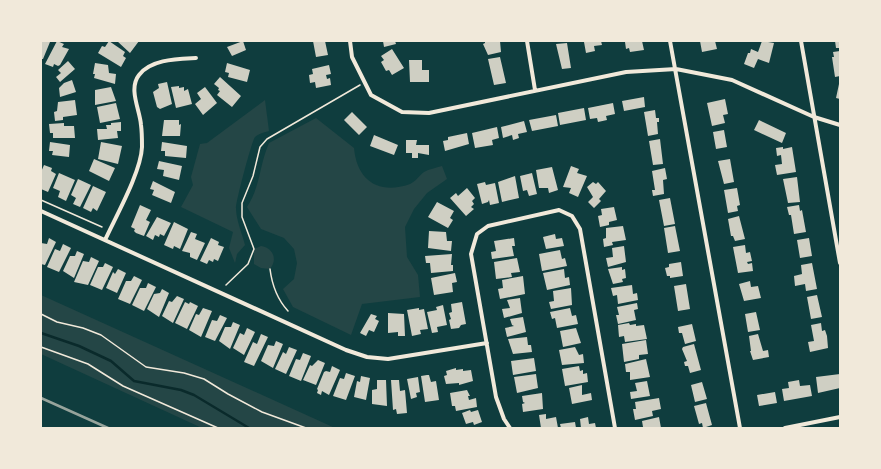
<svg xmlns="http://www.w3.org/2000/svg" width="881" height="469" font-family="Karla,sans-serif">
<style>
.green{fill:#244646}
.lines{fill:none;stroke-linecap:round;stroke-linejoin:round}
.stream{stroke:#0a2a2b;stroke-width:2.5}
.building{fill:#cfcfc3}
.path{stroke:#f1e9da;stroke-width:1.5}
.minor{stroke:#f1e9da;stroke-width:4}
.rail{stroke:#97a49c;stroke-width:2.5}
</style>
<rect width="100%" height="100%" fill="#0f3d3e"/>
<path class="green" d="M265,100L269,131C265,132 258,134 255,137C252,140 236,201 236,208C236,220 242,233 245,245L237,254L235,263L229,248L233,232L181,207L193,185L191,177L200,144L207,143Z
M316,118L354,148C357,181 379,195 410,184C415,182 419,176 424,172C429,169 436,168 442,166L447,179L427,193L414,209L405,227L407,257L418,275L420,297L362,304L351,335L293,307L283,289L294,279L297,263L294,249L284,238L261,229L247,207C261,185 259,166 269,143Z
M261,246C273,248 278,259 270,269L261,268L254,264V249Z
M41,295L335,428H202L41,354Z"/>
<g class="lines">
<path class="stream" d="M41,333L79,346L111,361L134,381L181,390L194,395L249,428"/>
</g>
<path class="building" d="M41,41L50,42L43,59H41Z
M57,41L64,44L62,47L69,49L60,65L58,66L54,64L53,67L45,64Z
M109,41L125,52L123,56L126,58L121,67L98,53L102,46L105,47Z
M117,41H139L130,53Z
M243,41L246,50L232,56L227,47Z
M313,41H325L328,55L316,57Z
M383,41H395L396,44L384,47Z
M485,41H500L501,52L488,55L483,44L485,43Z
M601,41L602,45L594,46L595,51L586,53L584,42Z
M642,41L644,50L630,52L629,48L626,49L625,42Z
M700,41H715L717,49L702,52Z
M762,41L774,43L769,63L758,59L754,68L744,64L748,53H750L751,49L758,52Z
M835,41H840V48H836Z
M567,43L571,68L562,69L556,44Z
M392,49L404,68L392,75L389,70L386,71L381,62L384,60L381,56Z
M840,51V76L835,77L832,57H834L833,52Z
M500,57L506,83L494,85L488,59Z
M409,60H422V70H429V82H410Z
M68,61L75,69L60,82L56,77L61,73L58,70Z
M95,63L108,65L109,73L116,74L115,84L94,78L95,74H93Z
M227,63L250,70L247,82L228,77L229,73L225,72Z
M329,65L331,74L326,75L327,79L330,78L331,85L316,88L315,82L310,83L309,75L313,74L312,69Z
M220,77L241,96L232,107L217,95L220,91L218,90L219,88L214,84Z
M72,80L76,92L60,97L59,88L64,83Z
M167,82L172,104L160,109L157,107L153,92L159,88L158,84Z
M839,84H840V99L836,98Z
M179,86V88L184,87V91L188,89L192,104L176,108L171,87Z
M111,87L116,101L95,105V90Z
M205,87L217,103L203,115L195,104L201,99L197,93Z
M644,97L645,107L624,111L622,101Z
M725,99L728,114L723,115L725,123L712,126L707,103Z
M75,100L77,115L63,117V120L55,121L54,112L57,111L58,102Z
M116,103L120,119L100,123L97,107Z
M613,103L615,114L606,116L607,120L598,122L597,118L590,119L588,108Z
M584,108L586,120L560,125L558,113Z
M655,110L656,118H659V122H657L658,134L648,136L644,112Z
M352,112L367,127L359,135L344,120Z
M556,115L558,126L532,131L529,120Z
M164,120H179V125L181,124L180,136H162Z
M759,120L786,133L782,143L754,130Z
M524,121L527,132L518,134L519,138L513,140L512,135L503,138L501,127Z
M121,122V131H117L118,138L98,140L97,129H107L106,125H111V123Z
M64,123V126H74L75,138H53V133H50L49,124Z
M497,127L499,138L492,140L493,145L475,148L472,133Z
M724,130L727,147L716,149L713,132Z
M467,133L469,144L445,151L443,141L448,140V137Z
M374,135L398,145L394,155L370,146Z
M660,139L663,164L653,165L649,141Z
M406,140H417L416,145H429V155L418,153V158H412V153H406Z
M50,142L70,145L69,157L52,155L53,151H49Z
M101,142L122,146L118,164L98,159Z
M162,142L187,146L186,158L165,156V151H161Z
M783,147V149L792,147L796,172L777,175L775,165L782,164L781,155L777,156L776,148Z
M94,159L115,168L109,181L89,171Z
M730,159L734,182L724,184L718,161Z
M159,161L182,166L179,180L163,176L164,170L157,169Z
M44,165L52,168L51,171L56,174L48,192L41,189V172Z
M571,166L579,169L577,173L587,176L578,197L569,193L571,188L563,187Z
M552,167L558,190L549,193L548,188H539L536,170Z
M665,168L667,179L663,180L664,194L653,196L652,190H655L652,171Z
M59,173L75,180L66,201L58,197L60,191L53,188Z
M532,173L537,194L529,196L527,190L523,191L520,176Z
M515,176L519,198L502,202L498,182Z
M797,177L800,202L788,203L783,179Z
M78,179L91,185L80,207L73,204L76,198L71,195Z
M153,181L175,192L171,203L152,195L154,190L150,189Z
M485,182L486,185L495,183L499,203L490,205L489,200L488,202L482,204L477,184Z
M593,182L596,184L598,182L606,191L599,199L601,201L594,208L588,202L593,197L587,187Z
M93,186L106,192L97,211L93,208L91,212L83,208Z
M467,188L475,198L472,201L474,204L471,207L474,209L466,216L450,198L456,193L458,196Z
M737,188L740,205L737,206L738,211L728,213L724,190Z
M670,198L675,224L664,226L659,200Z
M437,202L454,211L450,218L453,220L448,228L428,217Z
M140,205L151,210L146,220L150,222L144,236L136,233L134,231L135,229L131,227Z
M799,205L800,211L802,210L806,232L794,234L791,215H789L787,207Z
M614,207L617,220L609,222V225L600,227L598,216L602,215L601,209Z
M739,216L745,239L735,241L733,236H731L728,219Z
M157,217L171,223L164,236L160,234L159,237L155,235L153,240L146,236Z
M174,222L188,229L180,249L174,246L173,249L164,245Z
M623,226L626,240L612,242L613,245L604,247L603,239L606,238V228Z
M675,226L680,251L668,253L664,228Z
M429,231L446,232L447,241H452L451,251L428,248Z
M191,232L197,234L195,239L205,243L197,260L190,257V253L182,251Z
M555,234L556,239L562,238L564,246L546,249L543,237Z
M49,238L56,242L45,265L41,264V243L47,244Z
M211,238L219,242L218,245L224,247L218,261L214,259L213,262L209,260L207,264L200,261Z
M514,238L515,246H512L514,256L492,259L491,252L496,251L494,241Z
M809,238L812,256L800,258L797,240Z
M63,244L71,248L59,272L47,267L55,249L60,251Z
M745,245L746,253L750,252L752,261L747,262L748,264L752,263L753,271L738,273L733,247Z
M624,246L626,262L608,267L606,258L613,257L612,248Z
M560,250L562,259L565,258L567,266L542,271L539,254Z
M77,251L84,254L74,278L63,271L70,256H75Z
M452,254L451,265H453V271L431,273L430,263H426L425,256Z
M91,257L99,261L88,285L74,282L83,261L89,262Z
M517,258L520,272L511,273L512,277L496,279L494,262Z
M681,262L683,276L670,278V276H667L665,268L669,267V264Z
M105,263L113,267L102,290L90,285L98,267H103Z
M812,263L817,289L806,291L805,284L795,286L794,276L802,274L801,265Z
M622,267V270L625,269L626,278L622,279L623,282L613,284L608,269Z
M118,269L126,273L117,293L106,288L113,272L115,274Z
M564,269L565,278L569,277L570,285L547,290L543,273Z
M455,273L457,282L452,283L453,292L434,295L431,278Z
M134,276L142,280L130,304L118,299L126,281H131Z
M523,276L525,294L500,299L498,289L503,288L502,280Z
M750,281L751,287L758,286L761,298L744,301L739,284Z
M148,283L156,287L144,311L132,305L140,288H146Z
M686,284L690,309L678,311L674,286Z
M632,285L633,294L637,293L638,300L618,304L617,295L613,296L611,288Z
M571,288L572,305L551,309L549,302L554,301L553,291Z
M162,289L169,293L159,317L147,309L154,294L160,293Z
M817,295L822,317L811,319L807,297Z
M177,296L184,299L173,323L162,316L169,301L172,302Z
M520,298L522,313L504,318L502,309L510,308L507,300Z
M185,302L189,304L190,302L198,306L187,329L175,323Z
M462,302L466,324L461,325L459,328L451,329L449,320L451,319L449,313L452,312L451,304Z
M637,303L638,309L634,310L636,320L618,324L616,315H619L617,307Z
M443,305L447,325L437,327L438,332L432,333L427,312L437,310L436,307Z
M203,308L212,311L201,337L189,330L196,314L199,315Z
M419,308V310L424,309L428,329L420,330L421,334L412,336L407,310Z
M570,308L572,316L576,315L578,324L557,328L555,318L552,319L550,312Z
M756,312L760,330L748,332L745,314Z
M388,313L404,314L405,336H398V332L388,333Z
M371,314L377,316L375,319L379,321L374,332L369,330L366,336L360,333Z
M220,315L227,318L215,341L205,337L212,320L217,321Z
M523,317L526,332L507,337L505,328L514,326L512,325L510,319Z
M233,322L240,325L230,349L219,341L225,327H231Z
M629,323L630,325L636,324V326L644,325L647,339L625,342L624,336L619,337L618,325Z
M821,323L822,331L825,330L827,336L828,348L810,352L808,342L814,341L811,325Z
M692,324L696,341L685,344L682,333H679L678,327Z
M247,328L255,332L244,355L233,348L240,333L244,335Z
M576,328L581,343L563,347L560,331Z
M261,334L268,337L254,366L244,362L253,342L257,344Z
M758,334L763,351L768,350L769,357L753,360L750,351H751L749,336Z
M527,337L528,345H531L532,352L513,354L508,339Z
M646,340L648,354L639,355V359L624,362L622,344Z
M276,341L283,344L273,368L261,361L268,345L274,346Z
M694,344L701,370L690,373L688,366H685L684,362L687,361L682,349L683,347Z
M289,347L297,350L286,374L275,369L283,352L286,354Z
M575,347L579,355L583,354L584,363L562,365L559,350Z
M303,353L311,356L301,381L289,376L296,359L300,360Z
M534,358L536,371L513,375L511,361Z
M646,359L650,377L630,380V372H626L625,364Z
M318,360L325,363L316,385L303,380L310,365L312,366Z
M332,366L340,370L329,395L322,391L321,395L317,393L318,390L317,389L324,372L326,371L330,372Z
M579,366L580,371L583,370V374L587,373L588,382L565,386L562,369Z
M456,368V370L463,369V371L471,370L473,381L459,385V383L446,384L444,376L447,375L446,371Z
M346,373L355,376L346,400L333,396L340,378L344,379Z
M536,374L538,388L517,393L514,377Z
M840,374V388L818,393L816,377Z
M427,375H429L431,382L436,381L439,400L425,402L421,376Z
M361,376L370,378L366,400L354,397L357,381L360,382Z
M418,377L420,392L416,393L417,397L411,399L407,379Z
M377,380H386L387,406L372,404V390L377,389Z
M391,380H399L400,391L405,390L407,413L397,414L396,409L393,410Z
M799,380L800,386L810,385L812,396L784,401L782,389L789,388L788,382Z
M647,381L650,396L631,399L630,392L637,391L635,383Z
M702,382L707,399L695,402L691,385Z
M582,385V395L591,393L592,400L572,404L569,388Z
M467,390L470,396H468L469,400L476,398L477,407L456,411L455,406H452L450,393Z
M775,392L777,403L759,406L757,395Z
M542,393L543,409L523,412L522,404L525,403L523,402L522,396Z
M659,398L661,409L652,411L653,416L635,420L633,409H636L635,402Z
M706,403L712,425L703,428L702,423L699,424L694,406Z
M470,410L471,412L478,410L482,422L474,425L473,422L466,424L462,413Z
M546,414V419L556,417L558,428H541L539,415Z
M588,417L589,424L595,423L596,428H581L580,419Z
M659,417L661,428H640L643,427L642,421Z
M575,422L576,428H561L560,424Z"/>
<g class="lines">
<path class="path" d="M41,200L102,227
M270,269C272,285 277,299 288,311
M226,285L248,264L254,249L242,217V203L253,176L260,147L267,139L360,85
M41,314L57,322L83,328L101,335L146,367L184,373L204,379L228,394L262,412L306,428
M41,347L88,364L123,386L218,428"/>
<path class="minor" d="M350,41L352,57L371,95L402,112L429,113L626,72L676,69L732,80L814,117L840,125
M527,41L535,90
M670,41L740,428
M801,41L840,263
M41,211L346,350L367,357L388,359L487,343
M105,240C116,216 141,172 142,147C142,140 142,132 141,125C140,110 128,89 139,75C151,59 178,59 196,58
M510,428L504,419L496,397L471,254L477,234L488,226L559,210L572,216L580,229L615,428
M785,428L840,417"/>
<path class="rail" d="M41,398L108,428"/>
</g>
<rect width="881" height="469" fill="none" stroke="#f1e9da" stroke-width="84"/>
</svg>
